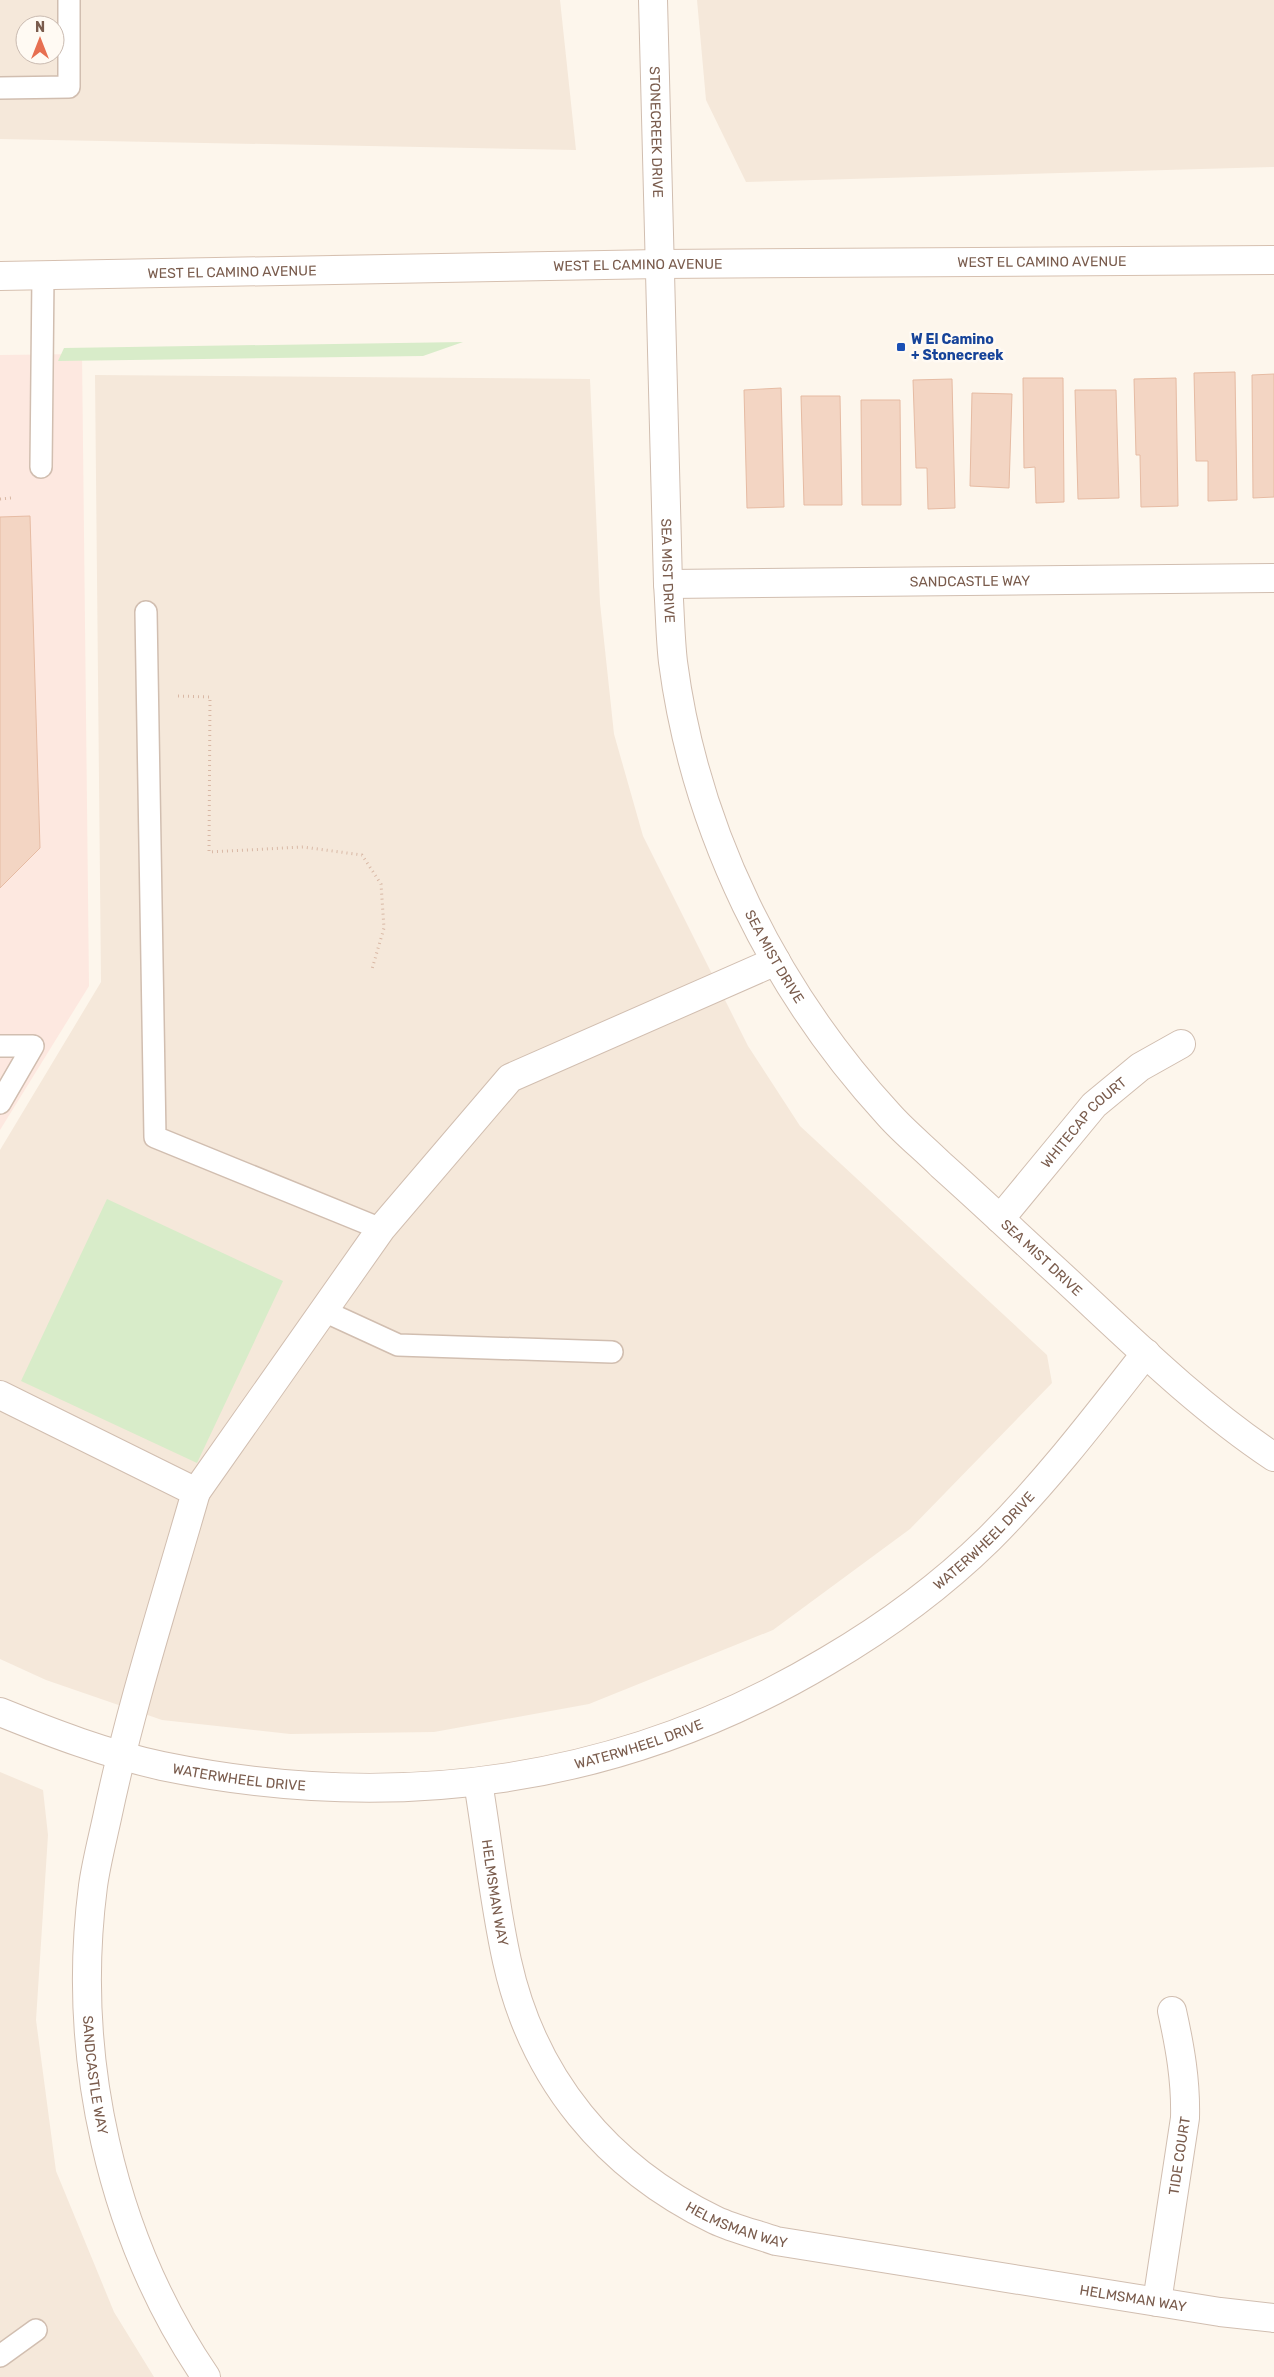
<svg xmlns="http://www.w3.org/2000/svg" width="1274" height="2377" font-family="Rubik,sans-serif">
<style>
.residential{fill:#f5e8da;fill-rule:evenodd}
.commercial{fill:#fde8e0}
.green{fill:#d8ecc9}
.building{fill:#f3d5c3;stroke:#e6bba3}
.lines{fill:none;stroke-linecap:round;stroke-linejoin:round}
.service-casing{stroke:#d1beb0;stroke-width:24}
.minor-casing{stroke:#d1beb0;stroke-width:30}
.secondary-casing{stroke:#d6c0b0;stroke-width:30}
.path{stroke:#d9b8a5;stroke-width:3;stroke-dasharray:1 4;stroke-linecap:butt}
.service{stroke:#fff;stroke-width:21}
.minor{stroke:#fff;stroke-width:28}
.secondary{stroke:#fff;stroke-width:28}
.transit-dot{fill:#1a4fb4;stroke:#fffaf3;stroke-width:2}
.labels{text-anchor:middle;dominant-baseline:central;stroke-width:5;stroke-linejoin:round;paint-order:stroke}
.street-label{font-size:14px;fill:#7a5c4d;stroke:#fffaf3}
.transit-label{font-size:14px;font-weight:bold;fill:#164399;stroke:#fffaf3;text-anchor:start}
</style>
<rect width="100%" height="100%" fill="#fdf6ec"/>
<path class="residential" d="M0,0H560L576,150L0,139ZM25,25H55V55H25Z
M697,0H1274V167L746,182L706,100Z
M95,375L590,379L600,603L614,734L643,836L748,1046L800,1126L1047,1355L1052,1383L910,1529L773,1630L589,1704L434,1732L290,1734L162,1720L46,1680L0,1659V1150L101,982Z
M0,1772L43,1790L48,1835L36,2020L56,2171L114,2312L154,2377H0Z"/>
<path class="commercial" d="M82,354L89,986L0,1130V355Z"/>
<path class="green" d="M463,342L423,356L58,361L64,348Z
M107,1199L283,1281L197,1463L21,1381Z"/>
<path class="building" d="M1235,372L1237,500L1208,501V461H1196L1194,373Z
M1274,374V497L1253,498L1252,375Z
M1023,378H1063L1064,502L1036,503L1035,467L1024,468Z
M1176,378L1178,506L1141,507L1140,455H1136L1134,379Z
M952,379L955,508L928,509L927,468H916L913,380Z
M781,388L784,507L747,508L744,390Z
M1075,390H1116L1119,498L1078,499Z
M972,393L1012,394L1009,488L970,486Z
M801,396H840L842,505H804Z
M861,400H900L901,505H862Z
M30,516L40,848L0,888V517Z"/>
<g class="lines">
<g class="service-casing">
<path id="service" d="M0,88L69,87V0
M41,467L43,275
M146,612L155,1137L381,1229
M0,1046H33L0,1103
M324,1311L398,1345L612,1352
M0,2356L36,2330"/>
</g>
<g class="minor-casing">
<g id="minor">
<path id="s1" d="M653,0L668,584C670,610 670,636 673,662C695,830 774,990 889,1115C905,1133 924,1148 941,1165C978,1198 1014,1232 1051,1266C1123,1332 1193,1403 1274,1457"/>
<path id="s2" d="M668,584L1274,578"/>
<path id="s3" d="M1000,1219L1094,1105L1140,1067L1181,1044"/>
<path id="s4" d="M0,1395L196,1492C165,1600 130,1708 107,1818C102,1841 96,1864 93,1886C71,2055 110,2236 206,2377"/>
<path d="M196,1492L381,1229L510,1078L776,961"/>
<path id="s5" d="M0,1712C52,1733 107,1754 162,1766C396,1814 621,1784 827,1661C885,1627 941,1586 989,1539C1047,1481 1096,1417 1146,1353"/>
<path id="s6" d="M478,1782C488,1842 494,1903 507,1961C533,2079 607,2168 715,2220C734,2229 756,2234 776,2241L1220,2312L1274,2318"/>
<path id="s7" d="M1157,2302L1185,2118C1186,2081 1180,2047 1172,2011"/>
</g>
</g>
<g class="secondary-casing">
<g id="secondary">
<path id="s8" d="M0,276L660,264L1274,260"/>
</g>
</g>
<path class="path" d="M0,499L11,498
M178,696L210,697L209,852L303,847L362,855L381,884L384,928L372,969"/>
<use href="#service" class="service"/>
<use href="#minor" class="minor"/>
<use href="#secondary" class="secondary"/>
</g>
<rect class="transit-dot" x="896" y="342" width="10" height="10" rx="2.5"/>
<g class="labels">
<g class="street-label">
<text stroke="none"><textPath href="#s1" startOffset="132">STONECREEK DRIVE</textPath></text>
<text stroke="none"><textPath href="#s8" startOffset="1042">WEST EL CAMINO AVENUE</textPath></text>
<text stroke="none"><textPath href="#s8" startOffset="638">WEST EL CAMINO AVENUE</textPath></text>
<text stroke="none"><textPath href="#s8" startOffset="232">WEST EL CAMINO AVENUE</textPath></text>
<text stroke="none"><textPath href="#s1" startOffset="571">SEA MIST DRIVE</textPath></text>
<text stroke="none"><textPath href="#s2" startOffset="302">SANDCASTLE WAY</textPath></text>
<text stroke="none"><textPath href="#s1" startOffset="976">SEA MIST DRIVE</textPath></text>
<text stroke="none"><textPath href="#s3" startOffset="128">WHITECAP COURT</textPath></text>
<text stroke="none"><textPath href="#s1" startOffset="1381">SEA MIST DRIVE</textPath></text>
<text stroke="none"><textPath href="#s5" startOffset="1059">WATERWHEEL DRIVE</textPath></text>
<text stroke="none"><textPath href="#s5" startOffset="654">WATERWHEEL DRIVE</textPath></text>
<text stroke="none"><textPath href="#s5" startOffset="249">WATERWHEEL DRIVE</textPath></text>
<text stroke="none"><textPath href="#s6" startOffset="112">HELMSMAN WAY</textPath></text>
<text stroke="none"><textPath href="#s4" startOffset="816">SANDCASTLE WAY</textPath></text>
<text stroke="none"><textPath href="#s7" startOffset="148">TIDE COURT</textPath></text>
<text stroke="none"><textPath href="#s6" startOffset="548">HELMSMAN WAY</textPath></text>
<text stroke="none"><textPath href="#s6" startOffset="952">HELMSMAN WAY</textPath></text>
</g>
<g class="transit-label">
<text x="911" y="339">W El Camino<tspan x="911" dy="16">+ Stonecreek</tspan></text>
</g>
</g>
<g transform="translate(40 40)"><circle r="24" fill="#fffaf3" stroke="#cabbb1"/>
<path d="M0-4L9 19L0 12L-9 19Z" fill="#e76f51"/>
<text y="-8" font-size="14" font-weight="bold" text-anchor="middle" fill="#7a5c4d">N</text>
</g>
</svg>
